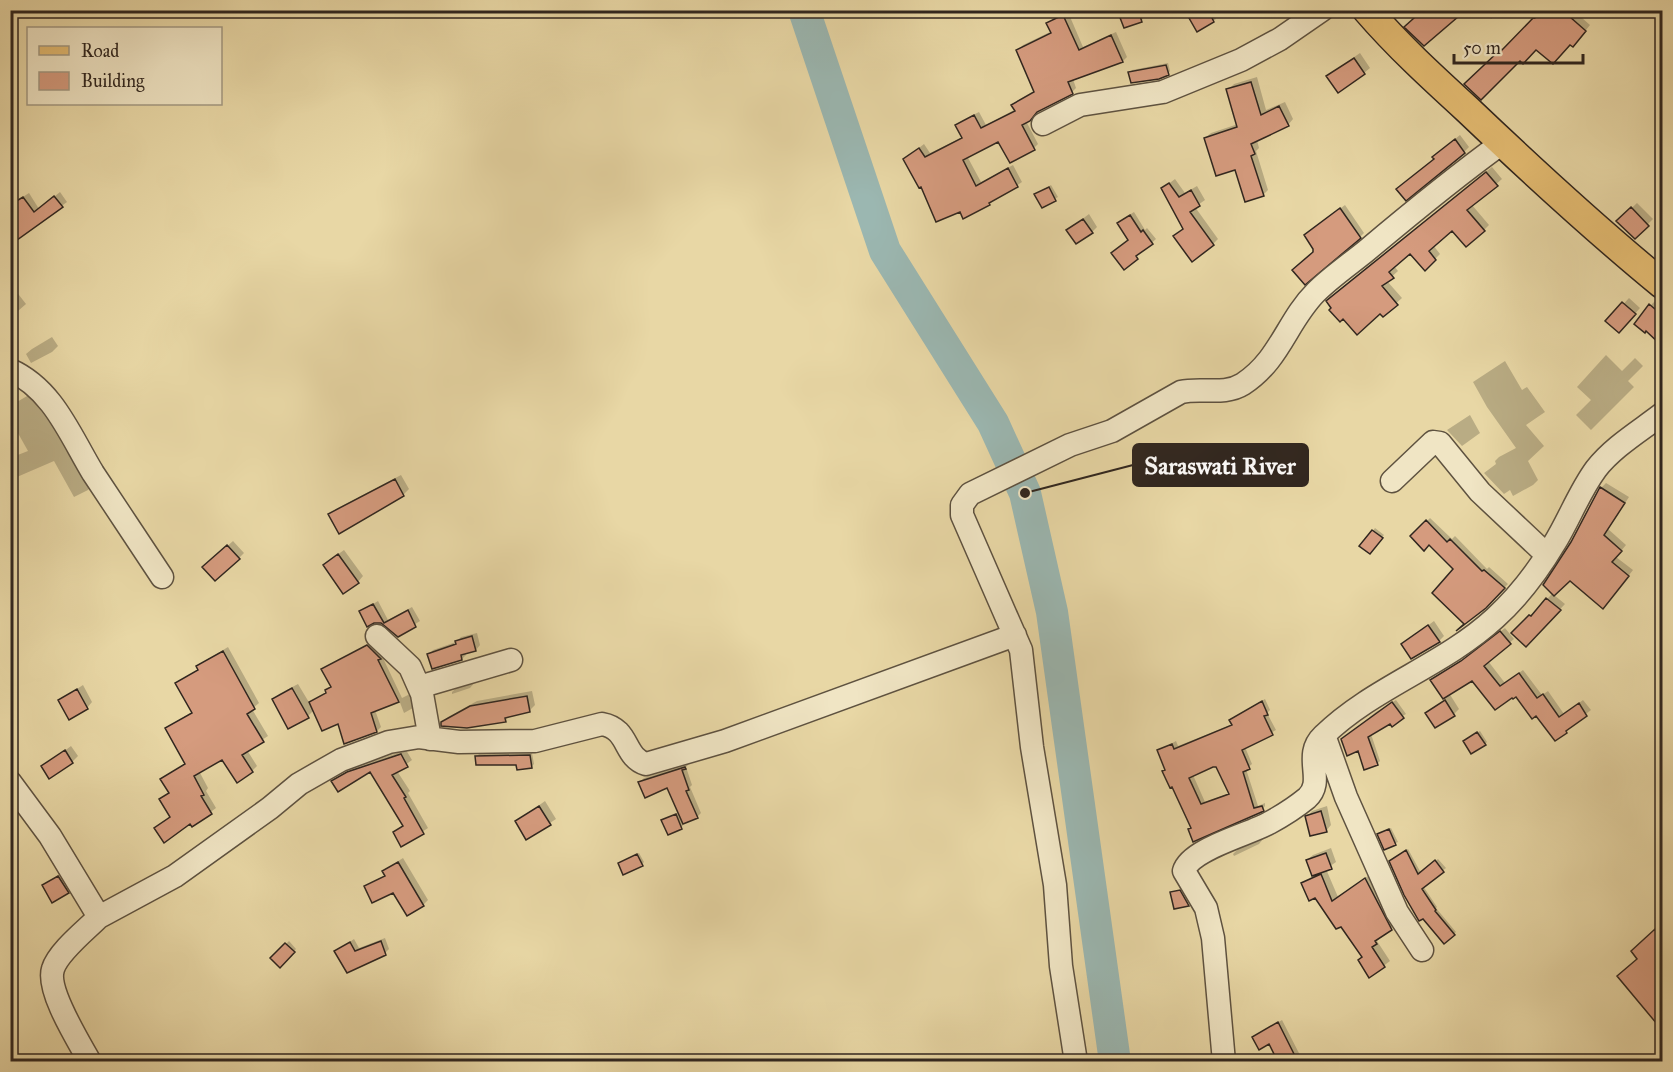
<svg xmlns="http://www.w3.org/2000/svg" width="1673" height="1072" font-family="'IM FELL Great Primer',serif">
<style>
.shadow{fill:#0003;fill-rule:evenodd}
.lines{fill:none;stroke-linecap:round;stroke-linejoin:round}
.river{stroke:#9bb7b1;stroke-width:32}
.building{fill:#d59b7e;stroke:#30261f;stroke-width:1.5;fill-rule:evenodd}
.minor-casing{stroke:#5e5240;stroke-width:25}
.major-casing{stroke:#30261f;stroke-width:31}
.minor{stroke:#f0e5c4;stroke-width:22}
.major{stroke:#e4bc72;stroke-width:28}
.leader{fill:none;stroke:#30261f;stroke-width:2}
.callout-dot{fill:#30261f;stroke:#f0e5c4;stroke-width:2}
.callout{fill:#30261f;stroke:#30261f;stroke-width:2}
.callout-label{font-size:24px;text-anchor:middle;font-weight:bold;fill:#fff}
</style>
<rect width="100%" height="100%" fill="#e8d7a5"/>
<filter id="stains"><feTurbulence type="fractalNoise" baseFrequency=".00333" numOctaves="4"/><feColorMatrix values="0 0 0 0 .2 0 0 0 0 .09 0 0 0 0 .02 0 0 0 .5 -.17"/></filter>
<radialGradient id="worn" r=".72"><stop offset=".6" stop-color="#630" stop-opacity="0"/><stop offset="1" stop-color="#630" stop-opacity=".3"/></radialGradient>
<path class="shadow" d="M1119,10H1143L1145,16L1141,21Z
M1203,10H1211L1216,19L1213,21Z
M1215,10H1224L1216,14Z
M1485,10H1501L1491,19Z
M1545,10H1573L1590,25L1578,40L1570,43L1536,48L1520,59L1466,84L1508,46L1540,13L1541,14Z
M1068,12L1083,47L1116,32L1127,57L1123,61L1073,79L1076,88L1072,92L1042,108L1026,121L1038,144L1034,148L999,140L967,156L981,182L1013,165L1022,182L989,204L960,210L922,184L905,159L924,144L930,153L963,137L957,125L961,121L979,112L986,125L1016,109L1013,105L1017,101L1035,90L1018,50L1023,45L1052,31L1048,23L1053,19Z
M1360,53L1370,68L1364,73L1334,71Z
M1168,63L1170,71L1168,74L1130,73L1132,70Z
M1257,77L1266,110L1285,102L1293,119L1288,125L1257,140L1259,148L1256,151L1268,190L1263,195L1205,138L1211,133L1238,124L1228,90L1234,84Z
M1460,135L1469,147L1464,152L1435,159L1439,152Z
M1492,167L1502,179L1472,205L1489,225L1484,230L1452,229L1433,245L1440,254L1425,269L1410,252L1394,266L1398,271L1387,281L1402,298L1383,315L1381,312L1333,308L1328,302L1344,286Z
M1175,179L1185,193L1197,186L1205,200L1195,207L1218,239L1213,244L1185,228L1163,188Z
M1051,185L1058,197L1043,206L1039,192Z
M60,192L67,202L22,235L10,247L12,204L29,193L39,209Z
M1637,203L1653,219L1635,237L1618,221Z
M1345,205L1364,233L1360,237L1315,252L1310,231Z
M1134,212L1145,230L1147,228L1156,239L1124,268L1130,240L1123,219Z
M1089,214L1097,227L1092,232L1068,230Z
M12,286L26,304L10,318V287Z
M1629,298L1640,308L1624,326L1608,321Z
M1656,300L1662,305V344L1647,329L1651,305Z
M52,337L58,346L52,352L31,363L26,354L32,349Z
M1606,355L1622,371L1635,358L1643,366L1628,381L1634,387L1591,430L1576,415L1591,400L1577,387Z
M1505,361L1522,390L1527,387L1545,412L1526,425L1544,446L1528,461L1538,480L1533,485L1513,496L1510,490L1504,494L1484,473L1496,464L1495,461L1499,457L1516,448L1487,407L1473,382Z
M34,392L94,483L88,490L74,497L54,461L10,480V458L28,451L10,419V406Z
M1470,415L1480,433L1462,446L1447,430Z
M401,475L409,489L403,495L330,514L336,509Z
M1606,483L1629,497L1608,529L1626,545L1616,557L1633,570L1608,602L1570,579L1554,595L1565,604L1526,645L1513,633L1553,593L1572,542L1601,488Z
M1430,518L1452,539L1455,536L1487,569L1489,567L1508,584L1485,607L1455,569L1429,543L1412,536Z
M1375,528L1384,535L1372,550L1361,546Z
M233,541L244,553L239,558L210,562Z
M344,550L363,576L358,582L330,560Z
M378,601L388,620L412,607L420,621L398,635L381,622L373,621L360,612Z
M1434,621L1444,636L1439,641L1403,644Z
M1505,628L1514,639L1488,661L1505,683L1523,670L1542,695L1548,691L1564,714L1583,700L1591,710L1570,726L1566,732L1537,714L1517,695L1472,679L1449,693L1459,709L1454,714L1427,713L1444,700L1432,680L1467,657Z
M477,633L480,645L476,650L465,652L466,655L462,659L429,655L433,650L456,642L461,637Z
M372,642L384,654L382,656L402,698L410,694L413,708L404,713L399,700L375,710L381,727L377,731L345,742L339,722L314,710L308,716L274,700L279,694L298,684L310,704L327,692V691L332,686L323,669Z
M228,647L259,703L252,709L268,736L247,750L257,766L252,771L222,758L199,771L208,788L206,791L216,808L193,825L191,822L156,828L171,816L161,799L170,792L162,779L186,763L167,728L193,711L177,683L199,669L198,667L203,662Z
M476,681L470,688L452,694V692L457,687Z
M83,685L92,702L87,708L60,700Z
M532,691L535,705L529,711L510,716L505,720L442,723L448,717L477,701Z
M1265,699L1270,710L1267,713L1276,730L1245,747L1252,764L1246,769L1258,806L1265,803V806L1262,810L1189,830L1192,827L1158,751L1176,741L1178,746L1233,724L1231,720L1234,717ZM1217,765L1230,793L1205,802L1193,775Z
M1396,700L1406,714L1371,734L1380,761L1377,764L1342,739L1376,712Z
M1480,731L1487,742L1485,744L1467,739Z
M71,746L78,756L72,762L43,767Z
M406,750L412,760L397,771L410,791L408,793L428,828L402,845L395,832L404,825L370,770L333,781L353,768Z
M532,753L534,764L531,767L477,756L479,754Z
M689,764L686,767L692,785L690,787L701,813L697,817L682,823L683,825L681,828L663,820L679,812L668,786L640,782L644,778Z
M545,801L556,819L527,838L517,821Z
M1327,806L1331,825L1326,831L1307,817L1312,811Z
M1391,828L1398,842L1385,848L1381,832Z
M1264,838L1259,844L1234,856L1233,854L1239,848Z
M1331,848L1336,862L1326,869L1338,897L1371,874L1397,923L1380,936L1381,937L1377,941L1390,961L1370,976L1364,957L1341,925L1303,883L1313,876L1307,860L1313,855Z
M1408,849L1421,873L1438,859L1446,868L1423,886L1437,907L1436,908L1456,932L1444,942L1394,859Z
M639,853L644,862L642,864L620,863Z
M403,858L428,900L423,905L394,891L366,887L371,882L386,875L384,872L389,867Z
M64,871L73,886L68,892L44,885Z
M1182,889L1190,902L1175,908L1172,893Z
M1662,925V1029L1619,977L1639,958L1640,943Z
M385,938L389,949L385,953L336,951L354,939L359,948Z
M289,941L296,949L280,966L272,958Z
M1282,1020L1302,1059L1299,1062H1280L1270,1042L1254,1037Z"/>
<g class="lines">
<path class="river" d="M804,10L885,251L993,423L1025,493L1052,612L1115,1062"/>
</g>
<path class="building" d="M1117,10H1138L1142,22L1124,28Z
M1203,10H1208L1214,22L1197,32L1189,18Z
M1423,10H1466L1424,46L1404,27Z
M1543,10H1562L1586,31L1573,47L1570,45L1553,64L1536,50L1523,64L1520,61L1481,100L1464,84L1501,49L1502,50L1534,17L1535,18Z
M1063,15L1079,50L1111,35L1123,62L1068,82L1073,94L1037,112L1030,121L1022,125L1035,150L1010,163L998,142L963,160L976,186L1008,168L1018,187L989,203L990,205L963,219L960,212L936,222L921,187L919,188L903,159L919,148L925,157L962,138L955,125L974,115L981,128L1015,111L1011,105L1034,92L1016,50L1051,33L1046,23Z
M1354,58L1365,74L1338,93L1326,76Z
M1166,65L1169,75L1159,79L1131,83L1128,72Z
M1251,82L1261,115L1279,106L1289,126L1251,144L1255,154L1251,156L1264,196L1245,202L1235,170L1216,176L1204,138L1237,127L1226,89Z
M1455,139L1465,153L1406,201L1396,189L1434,159L1432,157Z
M1486,172L1498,186L1467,210L1485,231L1466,247L1452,231L1429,251L1436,260L1425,271L1410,254L1389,272L1394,278L1382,286L1398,305L1383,317L1380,314L1357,335L1343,319L1340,322L1329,310L1331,308L1326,301Z
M1169,183L1179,197L1191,190L1200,206L1190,212L1214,245L1192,262L1173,236L1183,229L1161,188Z
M1049,187L1056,201L1042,208L1034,194Z
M54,196L63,207L10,245V205L23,197L34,212Z
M1631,207L1649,226L1635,239L1616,221Z
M1340,208L1361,238L1305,285L1292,270L1313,252V249L1304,235Z
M1130,215L1141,232L1143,230L1153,244L1136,256L1138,259L1124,270L1111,253L1128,240L1117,223Z
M1083,219L1093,233L1076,244L1066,230Z
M1622,302L1636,314L1619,333L1605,321Z
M1649,304L1662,315V346L1646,331L1645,333L1634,324Z
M395,479L404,496L339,534L328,514Z
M1600,487L1625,503L1604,535L1622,551L1612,562L1629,576L1603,609L1570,581L1554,596L1543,585L1571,542Z
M1426,520L1447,542L1450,539L1482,571L1484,570L1505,588L1486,608L1456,631L1464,624L1432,593L1453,569L1429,545L1424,551L1410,536Z
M1372,530L1383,538L1370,554L1359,546Z
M227,545L240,559L215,581L202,567Z
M338,554L359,583L343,594L323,565Z
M1546,598L1561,610L1526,647L1511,633L1529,615L1531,616Z
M373,604L384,623L408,610L416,627L398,637L381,623H374L367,627L359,611Z
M1428,625L1440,642L1411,659L1401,644Z
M1500,631L1511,644L1484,666L1500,686L1519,673L1537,698L1543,694L1559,717L1579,703L1587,716L1566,731L1567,733L1555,741L1536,716L1532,719L1516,697L1513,699L1512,698L1495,710L1472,681L1443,699L1430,680L1461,661Z
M472,636L476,651L461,655L462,660L432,669L427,654L456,644L455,641Z
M367,645L381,659L378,660L399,702L371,713L377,732L344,744L338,724L322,731L309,702L326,693L325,690L331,687L321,669Z
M223,651L255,709L247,714L264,742L242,755L253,772L237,783L222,760L194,776L204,795L201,796L212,814L192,827L190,824L164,843L154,828L170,817L159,799L169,793L160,779L185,764L165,728L192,713L175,683L198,670L196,666Z
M292,688L309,718L288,729L272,699Z
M77,689L88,709L69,720L58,700Z
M527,696L530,712L505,718L506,722L467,728L441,726V722L470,706Z
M1445,700L1455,716L1435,728L1425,713Z
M1262,701L1268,715L1264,716L1273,735L1242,750L1250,769L1243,772L1254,808L1262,806L1264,811L1193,842L1188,829L1191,828L1172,787L1170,788L1162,771L1165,770L1157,750L1172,744L1174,749L1232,725L1229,720ZM1213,767H1216L1229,794L1201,804L1189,778Z
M1392,702L1404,718L1392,727L1390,724L1368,737L1378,765L1364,770L1358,751L1347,756L1341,739Z
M1477,732L1486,745L1471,754L1463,741Z
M65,750L73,763L49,779L41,766Z
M401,754L408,767L392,775L406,797L404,798L424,834L401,847L393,832L403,826L370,772L338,792L331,781L347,772Z
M530,755L532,768L517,770L516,765H476L475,756Z
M685,767L686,769L682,770L689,790L686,791L698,818L683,824L667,788L645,798L638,782Z
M539,806L551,825L526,840L515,821Z
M1321,811L1327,832L1310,836L1305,816Z
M676,814L682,829L668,835L661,820Z
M1389,829L1396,845L1384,850L1377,834Z
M1406,850L1418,874L1435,860L1444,872L1422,889L1436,910L1435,911L1455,935L1444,944L1423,919L1419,921L1404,895L1389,861Z
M1326,853L1332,869L1312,876L1306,860Z
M637,854L643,866L623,875L618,863Z
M398,862L424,906L407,916L393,893L372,903L364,886L385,876L382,871Z
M1321,874L1332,901L1365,878L1392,930L1375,941L1377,944L1372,947L1385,967L1369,978L1358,960L1362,957L1341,927L1336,929L1315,898L1309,901L1301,883Z
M58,876L69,893L52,903L42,885Z
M1180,890L1189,906L1174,909L1170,892Z
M1655,929L1662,938V1030L1617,976L1637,959L1631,951Z
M381,941L386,955L347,973L334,951L350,942L355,951Z
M285,943L295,952L280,968L270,958Z
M1278,1022L1298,1062H1278L1269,1044L1259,1050L1252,1037Z"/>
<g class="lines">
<g class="minor-casing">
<path id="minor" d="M1043,124L1080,105L1163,92L1241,60L1280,39L1322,10
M10,370C53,389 70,435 93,473C116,508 139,542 162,577
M1392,481L1433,442L1440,443L1480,492L1547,555
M377,636L410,667L422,694L430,739
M419,687L511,660
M1324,735L1346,797L1382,878L1397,912L1422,950
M10,782L50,836L99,917L175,876L270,808L299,784L341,760L368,750L389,742L419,737L459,742L535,741L602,724C630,729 623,757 646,764L725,741L1015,635
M90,1062C79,1042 46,990 53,969C58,952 86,930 99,917
M1076,1062L1061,966L1055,885L1032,747L1021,650L962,515V505L970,494L1070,445L1112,431L1181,392C1201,387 1224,396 1243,384C1280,360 1287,321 1316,292C1331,277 1350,264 1366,251C1410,214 1455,177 1502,143
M1224,1062L1213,938L1206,908L1184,871C1190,849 1250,834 1269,823C1282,816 1296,807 1307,798C1326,781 1302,756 1323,736C1373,687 1443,666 1495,618C1518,597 1538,571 1554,544C1569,520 1579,492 1596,469C1613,447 1640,431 1662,414"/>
</g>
<g class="major-casing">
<path id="major" d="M1367,10C1398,46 1433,78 1468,110C1531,170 1595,229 1662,284"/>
</g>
<use href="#minor" class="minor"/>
<use href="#major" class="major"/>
</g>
<path class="leader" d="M1025 493L1133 465"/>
<circle class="callout-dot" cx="1025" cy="493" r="6"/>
<rect class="callout" x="1133" y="444" width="175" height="42" rx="6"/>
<g class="callout-label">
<text x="1220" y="474">Saraswati River</text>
</g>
<rect width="1673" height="1072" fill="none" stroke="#e8d7a5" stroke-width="36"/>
<rect x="12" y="12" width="1649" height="1048" fill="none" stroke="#30261f" stroke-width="3"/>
<rect x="18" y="18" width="1637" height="1036" fill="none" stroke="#30261f" stroke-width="1.5"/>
<rect x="27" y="27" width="195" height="78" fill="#f0e5c4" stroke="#a39982" stroke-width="1.5"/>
<rect x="39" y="46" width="30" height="9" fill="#e4bc72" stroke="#a39982" stroke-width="1.5"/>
<text x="81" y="57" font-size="18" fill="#30261f">Road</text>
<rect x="39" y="72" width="30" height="18" fill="#d59b7e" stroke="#a39982" stroke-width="1.5"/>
<text x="81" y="87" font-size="18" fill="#30261f">Building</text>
<path d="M1454 54v9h129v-9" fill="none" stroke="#30261f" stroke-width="3"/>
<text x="1463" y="54" font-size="18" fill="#30261f" stroke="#f0e5c4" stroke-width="4.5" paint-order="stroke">50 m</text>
<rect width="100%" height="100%" filter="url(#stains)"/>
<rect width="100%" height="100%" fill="url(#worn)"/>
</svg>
